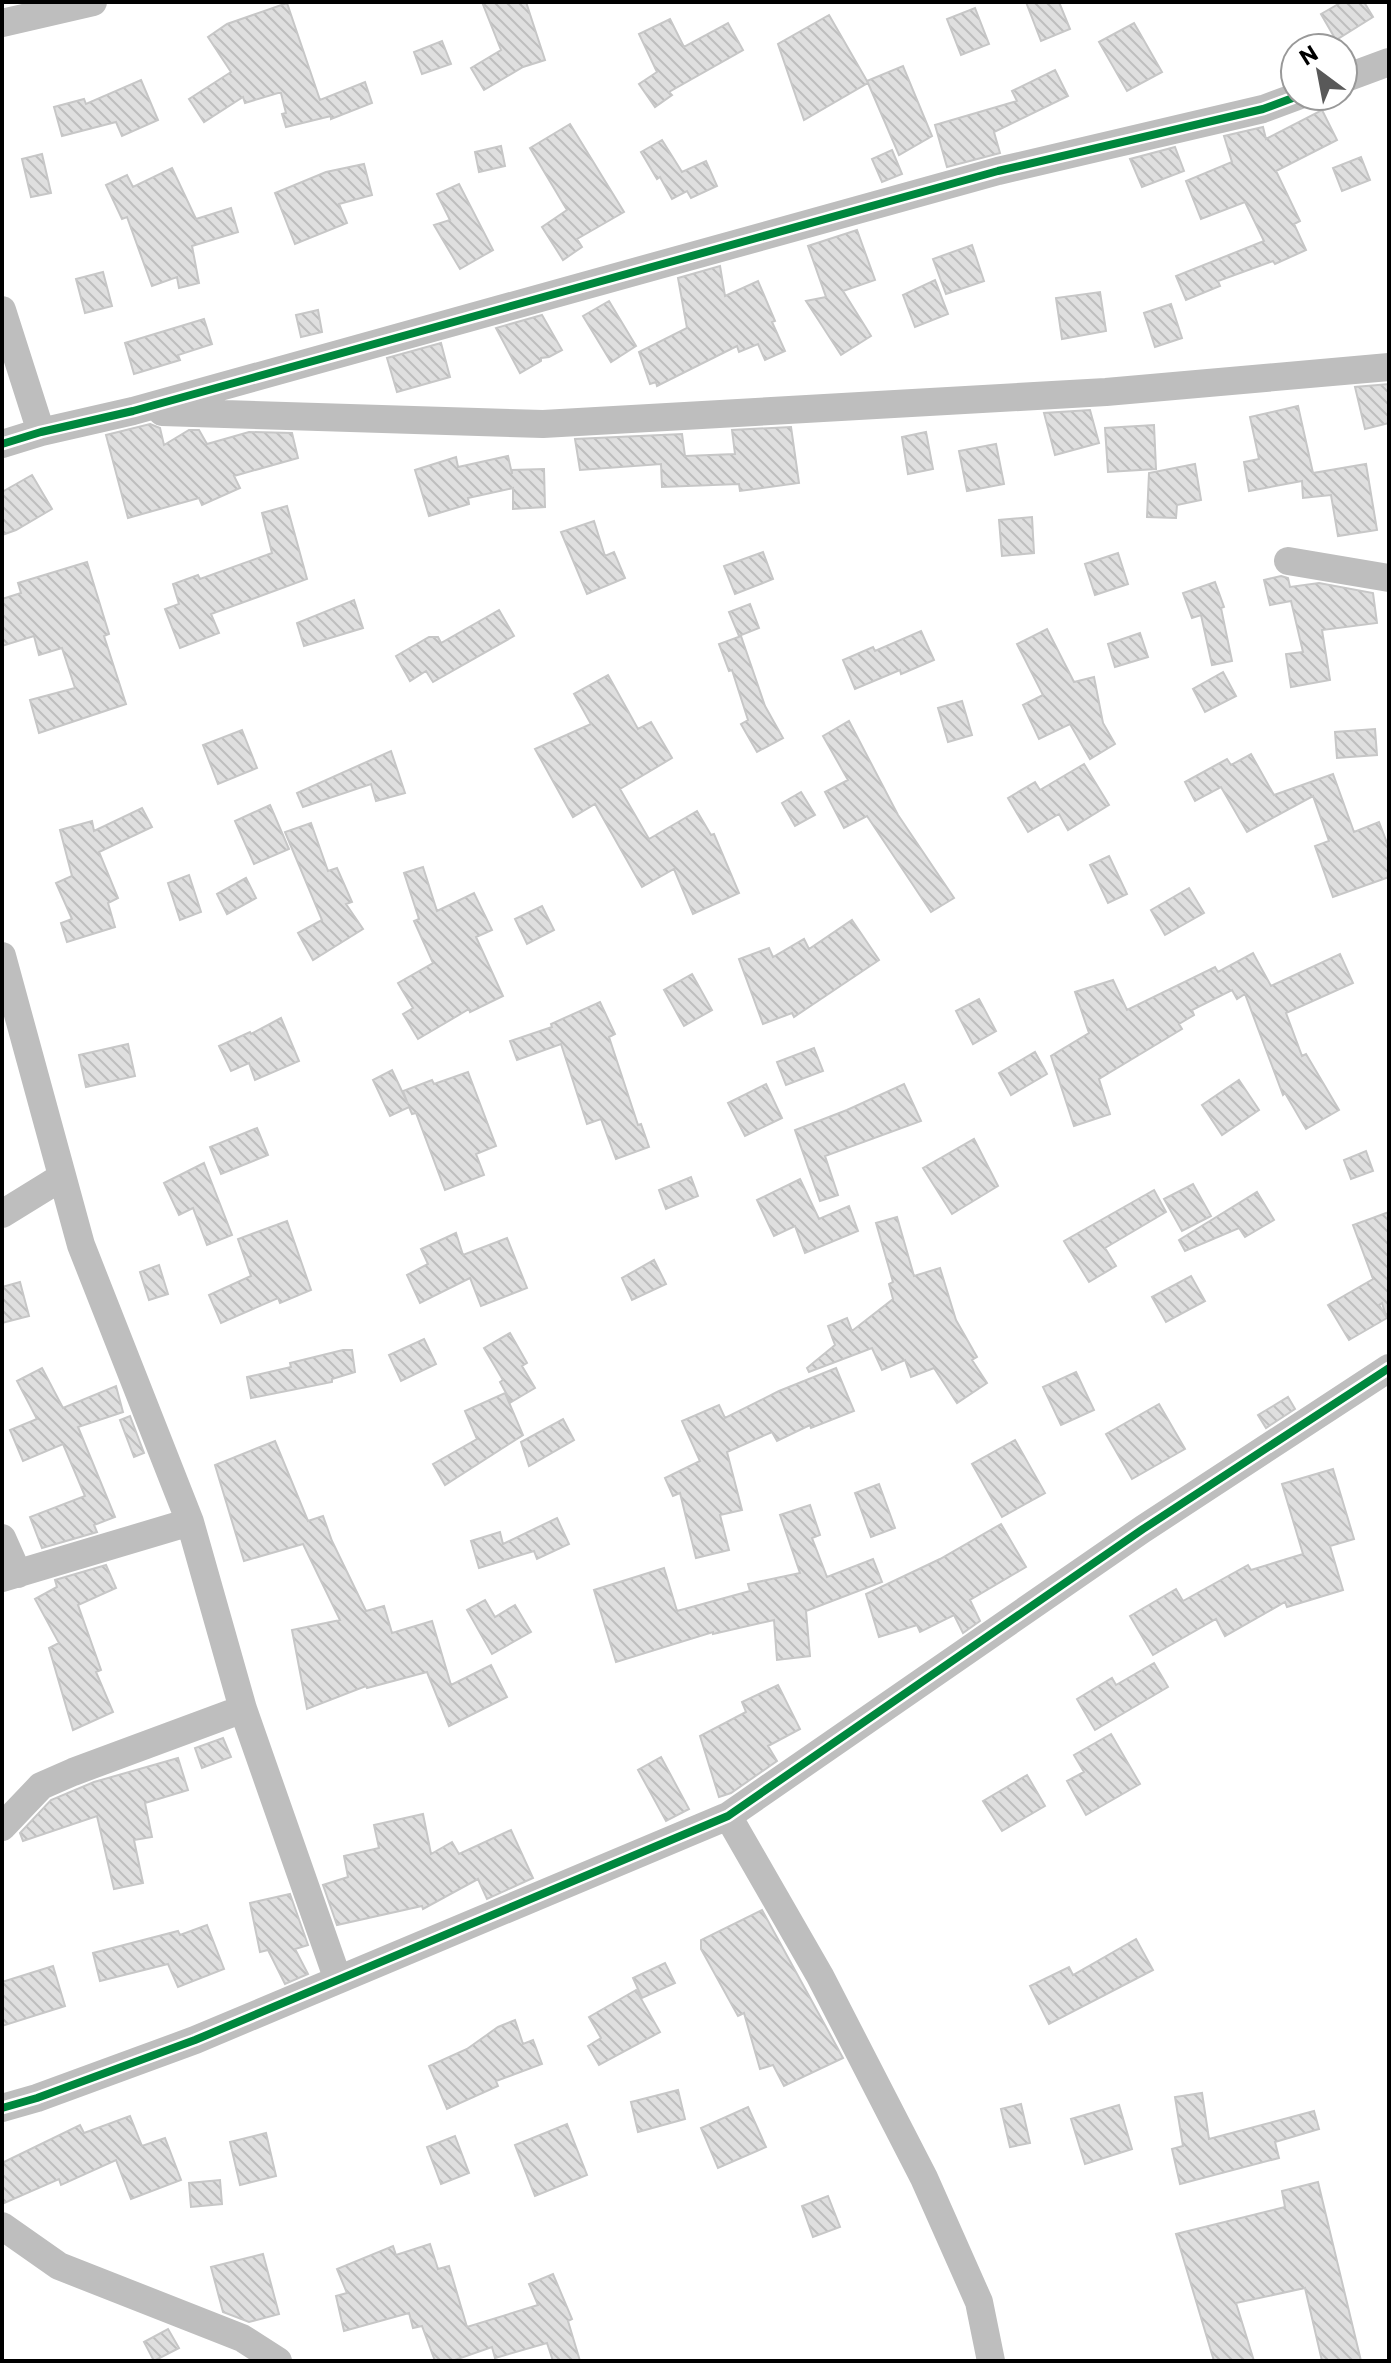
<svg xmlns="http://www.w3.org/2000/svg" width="1391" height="2363" font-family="Commissioner,sans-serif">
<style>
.building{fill:url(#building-back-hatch);stroke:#c7c7c7;stroke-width:2}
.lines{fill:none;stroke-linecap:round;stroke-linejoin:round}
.street{stroke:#bebebe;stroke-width:28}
.cycleway-casing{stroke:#fff;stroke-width:13}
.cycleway{stroke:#00873e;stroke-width:8}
</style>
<defs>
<pattern id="building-back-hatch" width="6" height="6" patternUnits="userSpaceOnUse" patternTransform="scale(2)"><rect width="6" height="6" fill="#dfdfdf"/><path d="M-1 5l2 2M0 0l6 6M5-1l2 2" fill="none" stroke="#bebebe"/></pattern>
</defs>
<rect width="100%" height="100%" fill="#fff"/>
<path class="building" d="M482,2H526L545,60L523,67L484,90L471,68L501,50Z
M1026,2H1059L1070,29L1041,41Z
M1342,2H1364L1373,17L1336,40L1321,14Z
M287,3L320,100L365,82L372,103L331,119V116L286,127L282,114L286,113L281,93H278L245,103L243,97L204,122L189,99L231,72L208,37L227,24Z
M975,8L989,44L961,55L947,19Z
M829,15L867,81L903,66L932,136L899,155L868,83L804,120L778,44Z
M670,19L684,47L728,23L743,50L669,92L672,95L655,107L639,84L657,72L639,34Z
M1134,23L1162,72L1127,91L1099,42Z
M442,41L451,64L422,74L414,52Z
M1055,70L1068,96L994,132L1000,153L947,167L935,125L1017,101L1012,91Z
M141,80L158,120L122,136L116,122L62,136L54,107L84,99L86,104Z
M1322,110L1337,140L1276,171L1300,221L1294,224L1306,250L1275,264L1273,261L1218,281L1220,286L1186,300L1176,276L1264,241L1245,202L1201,219L1186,181L1232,162L1224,136L1263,127L1266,139Z
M570,124L624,212L577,239L582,247L563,260L542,227L567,210L530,148Z
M662,140L682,172L706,161L717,186L691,198L687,191L672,199L660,177L657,179L641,152Z
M501,146L505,166L479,172L475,152Z
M1175,147L1184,171L1142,187L1130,159Z
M892,150L902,174L882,182L872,159Z
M42,154L51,193L31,197L22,159Z
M1361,157L1370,180L1342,191L1333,168Z
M364,164L372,195L339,204L347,223L295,244L275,193L326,172Z
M172,168L196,219L231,208L238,232L192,246L199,283L179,288L177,277L152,286L127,217L122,219L106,185L127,175L133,187Z
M459,184L493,250L460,269L434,225L450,220L437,194Z
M857,230L875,280L843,291L871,336L841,355L806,301L826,297L808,246Z
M972,245L984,281L946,294L933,259Z
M720,266L725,296L758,281L775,321L772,322L785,351L765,360L758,344L739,352L737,346L657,386L656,382L650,384L639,352L687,328L678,278Z
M103,272L112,306L85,313L76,279Z
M935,280L948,314L915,327L903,295Z
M1100,292L1106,331L1062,339L1056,298Z
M609,301L636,346L611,362L583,316Z
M1171,304L1182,338L1155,347L1144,313Z
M318,310L322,332L301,337L296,315Z
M542,315L562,350L549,357L541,358V361L520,373L496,328Z
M204,319L212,344L178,355L180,360L134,374L125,343Z
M441,343L450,377L397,392L387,358Z
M1389,384V423L1365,429L1355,387Z
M1298,406L1313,473L1366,464L1377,530L1338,536L1331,495L1303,498L1302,481L1249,491L1244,462L1259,459L1250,417Z
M1090,410L1099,443L1055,455L1044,413Z
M150,424L160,428L164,445L189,430H199L207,444L249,432L292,433L298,458L234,476L240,488L202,505L199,498L128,518L106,435Z
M1154,425L1156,469L1108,472L1105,428Z
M791,427L799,483L740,491L739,484L662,487L661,464L580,470L575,439L682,434L685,456L735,454L732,430Z
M926,432L933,469L908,474L902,437Z
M996,444L1004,484L967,491L959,451Z
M508,456L512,474V470L544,469L545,507L513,509V488L468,498L469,504L429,516L415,470L456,457L458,467Z
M1195,464L1201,500L1177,505L1176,518L1147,517L1149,473Z
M32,475L52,509L16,530L2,535V492Z
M287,506L307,579L211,614L219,633L180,648L165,609L179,604L173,584L198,575L200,579L272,553L262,513Z
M1032,517L1034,553L1002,556L999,520Z
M594,521L605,556L614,552L625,578L587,594L561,532Z
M763,552L773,579L735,594L724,566Z
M1118,553L1128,584L1095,595L1085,564Z
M87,562L109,634L104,636L126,704L39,733L30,700L75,688L62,648L39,655L34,636L2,646V599L21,593L18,583Z
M1281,576L1288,578L1290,587L1319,583L1373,593L1377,623L1322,630L1330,680L1291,687L1286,654L1303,652L1291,601L1270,605L1264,580Z
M1215,582L1224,607L1221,608L1232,661L1212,665L1201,615L1192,618L1183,593Z
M354,600L363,628L304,646L297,623Z
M750,604L759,628L739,636L729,612Z
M499,610L514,636L433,682L426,671L410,681L396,656L429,637H438L441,643Z
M1047,629L1074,682L1094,677L1103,723L1115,744L1090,759L1070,724L1039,739L1023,705L1043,695L1017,644Z
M921,631L934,660L901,674L900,670L855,689L843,660L873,647L875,651Z
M1140,633L1148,657L1115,667L1108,644Z
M741,636L765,706L783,738L757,752L741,724L748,720L732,670L729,671L719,644Z
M1223,672L1236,696L1205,712L1193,689Z
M608,675L638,729L651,722L672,758L620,789L649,839L697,811L711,835L714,834L739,893L693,914L674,869L642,887L595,804L573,817L535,749L591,724L574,694Z
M962,701L972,735L948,742L938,708Z
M849,721L898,815L954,898L931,912L867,816L844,828L825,792L848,780L823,736Z
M1375,729L1377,755L1337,758L1335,732Z
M242,730L257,768L218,784L203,745Z
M391,751L405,793L376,801L371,784L303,807L297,793Z
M1251,754L1274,795L1333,774L1354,832L1379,822L1389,848V877L1333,897L1315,846L1329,841L1313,796L1247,832L1221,787L1195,801L1185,782L1227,759L1231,765Z
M1084,764L1109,805L1068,830L1059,814L1028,832L1008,798L1035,782L1040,790Z
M801,792L815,815L795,826L782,803Z
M270,805L289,849L254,864L235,821Z
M142,808L152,827L99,852L118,898L108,903L115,927L67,942L61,923L72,919L56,883L72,876L60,830L92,821L94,831Z
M311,823L328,871L337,868L352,902L346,904L363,929L313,960L298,933L322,920L285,832Z
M1109,856L1127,894L1108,903L1090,865Z
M423,867L437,911L474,893L492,930L476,937L503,996L470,1012L469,1009L418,1039L403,1014L413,1008L398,983L433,963L414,921L419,919L404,873Z
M189,875L201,912L180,920L168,883Z
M246,878L256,898L227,914L217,894Z
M1189,888L1204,913L1165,935L1151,910Z
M542,906L554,930L527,944L515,919Z
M852,920L879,960L794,1017L792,1013L763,1024L739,959L769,948L773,957L804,939L809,949Z
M1253,953L1271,986L1340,954L1353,983L1286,1013L1302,1056L1306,1054L1339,1110L1306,1129L1285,1093L1283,1095L1245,994L1237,999L1232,990L1192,1010L1194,1015L1179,1024L1182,1029L1099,1079L1110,1114L1074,1126L1051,1056L1089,1033L1075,992L1113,980L1127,1010L1215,967L1218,972Z
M692,974L712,1010L684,1026L664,990Z
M979,999L996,1031L973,1044L956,1011Z
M600,1002L615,1034L609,1037L638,1125L641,1124L649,1147L616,1159L601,1119L587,1124L561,1044L517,1060L510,1041L552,1027L551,1024Z
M281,1018L299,1061L255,1080L249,1063L231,1071L219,1046L250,1032L251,1034Z
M128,1044L135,1076L86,1087L79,1055Z
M814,1048L823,1071L786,1085L777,1062Z
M1035,1052L1047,1074L1011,1095L999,1073Z
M392,1070L408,1104L403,1091L432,1080L434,1084L468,1072L496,1146L476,1154L484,1175L445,1190L416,1113L412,1114L409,1107L390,1116L373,1080Z
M1239,1080L1259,1110L1222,1135L1202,1105Z
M766,1084L782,1118L745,1136L728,1103Z
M904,1084L921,1121L825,1156L838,1195L820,1201L795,1130L847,1110Z
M257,1128L268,1155L221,1174L210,1147Z
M974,1139L998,1186L952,1214L923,1168Z
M1366,1151L1373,1171L1351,1179L1344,1160Z
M204,1163L232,1235L207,1245L193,1208L179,1215L164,1183Z
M691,1177L698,1196L666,1209L659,1190Z
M800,1179L819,1219L849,1206L858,1231L805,1253L795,1226L774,1236L757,1200Z
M1193,1184L1211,1216L1182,1231L1164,1199Z
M1154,1190L1166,1212L1105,1248L1116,1266L1089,1282L1064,1241Z
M1257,1192L1274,1220L1245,1237L1239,1228L1185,1251L1179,1240Z
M1389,1212V1316H1386L1382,1303L1379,1305L1387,1318L1349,1340L1328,1305L1373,1279L1353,1225Z
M897,1217L914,1276L940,1268L956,1320L977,1357L972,1360L987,1383L957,1403L934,1368L911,1377L905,1360L882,1370L872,1348L809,1372L807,1368L835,1345L828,1326L847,1318L852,1331L893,1299L889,1284L893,1282L876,1223Z
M287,1221L311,1290L280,1303L278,1298L221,1323L209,1295L251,1276L238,1239Z
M456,1233L463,1255L507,1238L527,1288L481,1306L470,1278L420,1303L407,1275L428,1264L421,1249Z
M654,1260L666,1284L632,1300L622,1278Z
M159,1265L168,1294L149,1300L140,1272Z
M1191,1276L1205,1301L1166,1322L1152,1297Z
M20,1282L29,1316L2,1323V1287Z
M510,1333L527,1363L522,1366L535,1388L511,1402L500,1382L503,1380L484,1348Z
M424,1339L436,1364L401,1381L389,1355Z
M343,1350H352L355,1372L332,1379V1382L251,1398L247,1377L291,1367L290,1363Z
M42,1368L63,1408L116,1386L123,1412L78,1427L115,1517L94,1525L97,1532L42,1548L30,1517L85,1496L63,1444L23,1461L10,1430L37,1419L17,1381Z
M836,1368L854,1411L811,1428L810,1425L777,1441L772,1432L727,1452L742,1510L720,1515L729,1550L696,1558L680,1493L673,1496L665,1478L700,1461L682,1421L719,1405L725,1418L779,1391Z
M1076,1372L1094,1410L1061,1425L1043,1387Z
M505,1393L523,1435L445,1485L433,1464L477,1439L465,1411Z
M1288,1397L1295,1409L1266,1428L1258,1415Z
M1159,1404L1185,1449L1132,1479L1106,1434Z
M130,1416L144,1453L134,1457L120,1420Z
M563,1419L574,1440L529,1466L521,1442Z
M1015,1440L1045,1493L1002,1517L972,1464Z
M275,1441L308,1521L323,1516L332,1541L366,1611L384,1606L392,1633L432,1621L451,1685L491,1665L507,1697L449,1726L427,1672L367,1688L366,1686L307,1709L292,1630L340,1620L303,1544L244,1561L215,1465Z
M1333,1469L1354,1539L1330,1546L1343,1590L1287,1607L1285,1602L1225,1636L1216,1619L1153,1655L1130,1616L1176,1589L1183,1601L1248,1565L1251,1570L1303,1554L1282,1484Z
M879,1484L895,1528L871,1537L855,1493Z
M810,1505L820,1535L812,1538L827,1577L873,1559L882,1582L806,1611L810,1656L777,1660L774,1620L713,1634V1632L616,1662L594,1590L664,1568L677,1611L750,1591L748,1584L800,1573L780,1515Z
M557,1518L569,1544L537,1559L534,1551L479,1568L471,1541L500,1532L503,1544Z
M1001,1524L1026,1567L970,1600L980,1621L963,1633L954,1615L920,1632L917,1625L879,1637L866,1594L940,1559Z
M106,1565L116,1588L78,1605L101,1670L96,1672L113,1712L73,1730L49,1648L59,1643L35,1599L57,1587L55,1580Z
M485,1600L495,1617L515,1605L531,1632L492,1654L467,1610Z
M1154,1663L1168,1687L1095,1730L1077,1699L1112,1678L1116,1685Z
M778,1685L800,1729L768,1746L777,1761L731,1793L719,1797L700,1736L746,1712L742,1702Z
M1111,1734L1140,1784L1086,1815L1067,1781L1084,1772L1074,1755Z
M223,1738L231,1757L202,1768L195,1748Z
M661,1757L689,1809L666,1821L638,1770Z
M178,1758L188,1790L145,1803L152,1837L134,1840L143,1883L114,1889L97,1816L23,1841L20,1833L51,1800L94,1782Z
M1027,1775L1045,1806L1002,1831L983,1801Z
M423,1814L431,1854L452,1842L459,1854L511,1830L533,1878L487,1899L478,1879L423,1909L422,1906L337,1925L323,1885L348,1877L344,1856L379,1848L374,1825Z
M290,1894L308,1945L295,1949L308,1974L285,1984L268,1950L260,1952L250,1903Z
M762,1910L843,2058L784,2086L773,2065L760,2069L744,2013L738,2016L701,1949V1940Z
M207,1925L224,1969L178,1987L168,1964L100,1981L93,1953L178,1931L180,1935Z
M1136,1939L1153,1970L1049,2024L1030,1986L1069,1967L1073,1975Z
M665,1963L675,1983L642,1998L633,1978Z
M53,1966L65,2006L2,2026V1982Z
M636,1990L660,2032L599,2065L588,2046L601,2038L589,2017Z
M515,2020L523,2044L533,2040L542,2064L496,2081L498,2086L447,2109L429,2066L467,2049L498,2027Z
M678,2090L685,2119L638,2132L631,2102Z
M1202,2093L1209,2139L1314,2111L1319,2129L1275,2142L1279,2158L1180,2184L1172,2149L1183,2146L1175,2097Z
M1021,2104L1030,2143L1010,2147L1001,2109Z
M1119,2105L1132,2149L1085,2164L1071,2119Z
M748,2107L766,2147L718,2168L701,2128Z
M130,2116L142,2146L165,2138L181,2180L131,2199L116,2160L61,2185L59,2179L2,2204V2163L80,2125L84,2133Z
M567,2124L587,2175L535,2196L515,2145Z
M266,2133L276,2176L240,2185L230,2142Z
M455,2136L469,2173L441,2184L427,2147Z
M220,2180L222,2204L191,2207L189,2183Z
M1318,2182L1361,2361H1322L1305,2288L1236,2303L1254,2361H1214L1176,2234L1285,2207L1282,2191Z
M828,2196L840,2227L813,2237L802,2206Z
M430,2244L438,2269L449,2266L467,2327L538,2305L529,2284L553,2274L572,2319L568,2321L580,2361H553L547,2343L495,2358L492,2347L452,2361H435L422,2326L413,2328L409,2313L344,2331L336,2296L347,2293L337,2269L393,2246L396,2255Z
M263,2254L279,2314L249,2322L223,2312L211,2267Z
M168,2329L179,2348L154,2361L144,2342Z"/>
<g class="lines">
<path class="street" d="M2,23L93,2
M1343,79L1389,62
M2,310L41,432
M162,412L543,424L1106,392L1389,367
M2,444L41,432L133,411L998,171L1263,109L1298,96
M1288,561L1389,578
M2,956L81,1245L190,1522L243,1709L338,1980
M2,1214L62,1177
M2,1538L18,1574
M2,1578L190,1522
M728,1816L820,1976L924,2178L979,2302L991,2361
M2,1827L41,1786L73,1772L243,1709
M2,2108L37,2098L195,2040L728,1816L1143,1529L1389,1368
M2,2226L59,2266L242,2338L278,2361"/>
<g class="cycleway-casing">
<path id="cycleway" d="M2,444L41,432L133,411L998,171L1263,109L1298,96
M2,2108L37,2098L195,2040L728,1816L1143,1529L1389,1368"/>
</g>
<use href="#cycleway" class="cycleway"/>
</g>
<rect width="1391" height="2363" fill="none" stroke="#000000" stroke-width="8"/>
<g transform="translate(1319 72) rotate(328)"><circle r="38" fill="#ffffff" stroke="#999999" stroke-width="2"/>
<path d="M0-6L14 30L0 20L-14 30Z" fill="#595959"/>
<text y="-12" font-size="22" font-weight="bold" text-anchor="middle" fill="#000000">N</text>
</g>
</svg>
